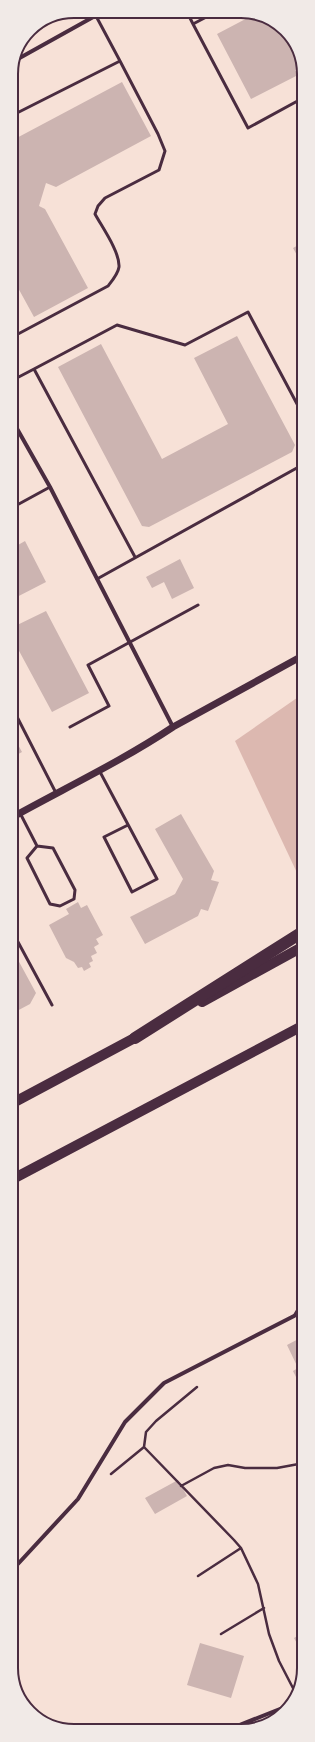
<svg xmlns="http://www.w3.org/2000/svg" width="315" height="1742" font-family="Overpass,sans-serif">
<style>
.water{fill:#dcb8b0}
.building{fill:#ccb4b1}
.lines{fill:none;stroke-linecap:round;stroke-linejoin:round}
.path{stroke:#4a2c40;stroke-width:2.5}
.service{stroke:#4a2c40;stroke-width:3}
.minor{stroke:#4a2c40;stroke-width:4}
.tertiary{stroke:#4a2c40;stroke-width:7}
.trunk{stroke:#4a2c40;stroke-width:10}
.motorway{stroke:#4a2c40;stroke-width:12}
.rim{fill:none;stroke:#4a2c40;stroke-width:2}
</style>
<rect width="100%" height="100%" fill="#f7e1d7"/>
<path class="water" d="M304,693V876L299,877L235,741Z"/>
<path class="building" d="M257,13L289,33L303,66L295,70L298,75L251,99L217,34Z
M122,82L151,136L56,187L46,183L39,206L45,209L88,288L34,317L11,275V141Z
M304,208V225L296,212Z
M304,242V268L293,248Z
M237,336L295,445L292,452L149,527L142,526L58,367L101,344L162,459L228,424L194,358Z
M25,541L46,582L11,600V549Z
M180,559L194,588L172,599L164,582L152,588L146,577Z
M46,611L89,693L52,712L11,636V628Z
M11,732L22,752L11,758Z
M181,814L214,871L211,880L219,882L208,911L201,909L198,916L145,944L130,917L175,894L183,879L155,829Z
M78,902L81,908L87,905L103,935L96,939L99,944L94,947L97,953L91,956L93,961L89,963L91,967L84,971L82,967L78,968L74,962L66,958L49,925L69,914L66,909Z
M11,947L36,993L30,1004L15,1012L11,1011Z
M304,1336V1384L300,1385L293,1371L298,1368L287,1345Z
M178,1480L187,1496L155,1514L145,1498Z
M304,1632V1656L294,1638Z
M200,1643L244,1656L231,1698L187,1685Z"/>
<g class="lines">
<path class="path" d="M144,1447L146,1432L156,1421L197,1387
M111,1474L144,1447L234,1540L241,1548L258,1584L269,1634L279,1661L295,1692
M181,1486L214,1468L228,1465L245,1468H277L304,1463
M198,1576L241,1548
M221,1634L264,1608"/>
<path class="service" d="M187,12L193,24L214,13
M193,24L248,128L303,98
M11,116L120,61L96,16
M11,321L18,334L11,337
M18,334L108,286C112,281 118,274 119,267C120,252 102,227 95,214L98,206L105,198L159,170L165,151L158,134L120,61
M34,369L117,325L185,345L248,312L304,417
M11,381L34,369L135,557
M11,511L17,505L50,487
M97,579L304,464
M11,705L56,793
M70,727L109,706L88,665L198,605
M99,770L157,879L132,892L104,837L128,825
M20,813L37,846L53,848L75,890L74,899L60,906L50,904L27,858L37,846
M11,929L52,1005
M294,1316L300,1306L304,1303"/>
<path class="minor" d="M16,60L104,11
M11,418L50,487L173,727
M11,1569L17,1565L78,1499L125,1422L164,1383L294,1316
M227,1730L290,1705"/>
<path class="tertiary" d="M11,818C65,788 122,761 173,727L304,655"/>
<path class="trunk" d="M202,1002L304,946
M11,1104L142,1034
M11,1180L304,1025"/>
<path class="motorway" d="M135,1038L304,931"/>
</g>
<path d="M0 0H315V1742H0ZM74 18H241A56 56 0 0 1 297 74V1668A56 56 0 0 1 241 1724H74A56 56 0 0 1 18 1668V74A56 56 0 0 1 74 18Z" fill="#f1eae7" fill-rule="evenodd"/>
<path class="rim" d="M74 18H241A56 56 0 0 1 297 74V1668A56 56 0 0 1 241 1724H74A56 56 0 0 1 18 1668V74A56 56 0 0 1 74 18Z"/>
</svg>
